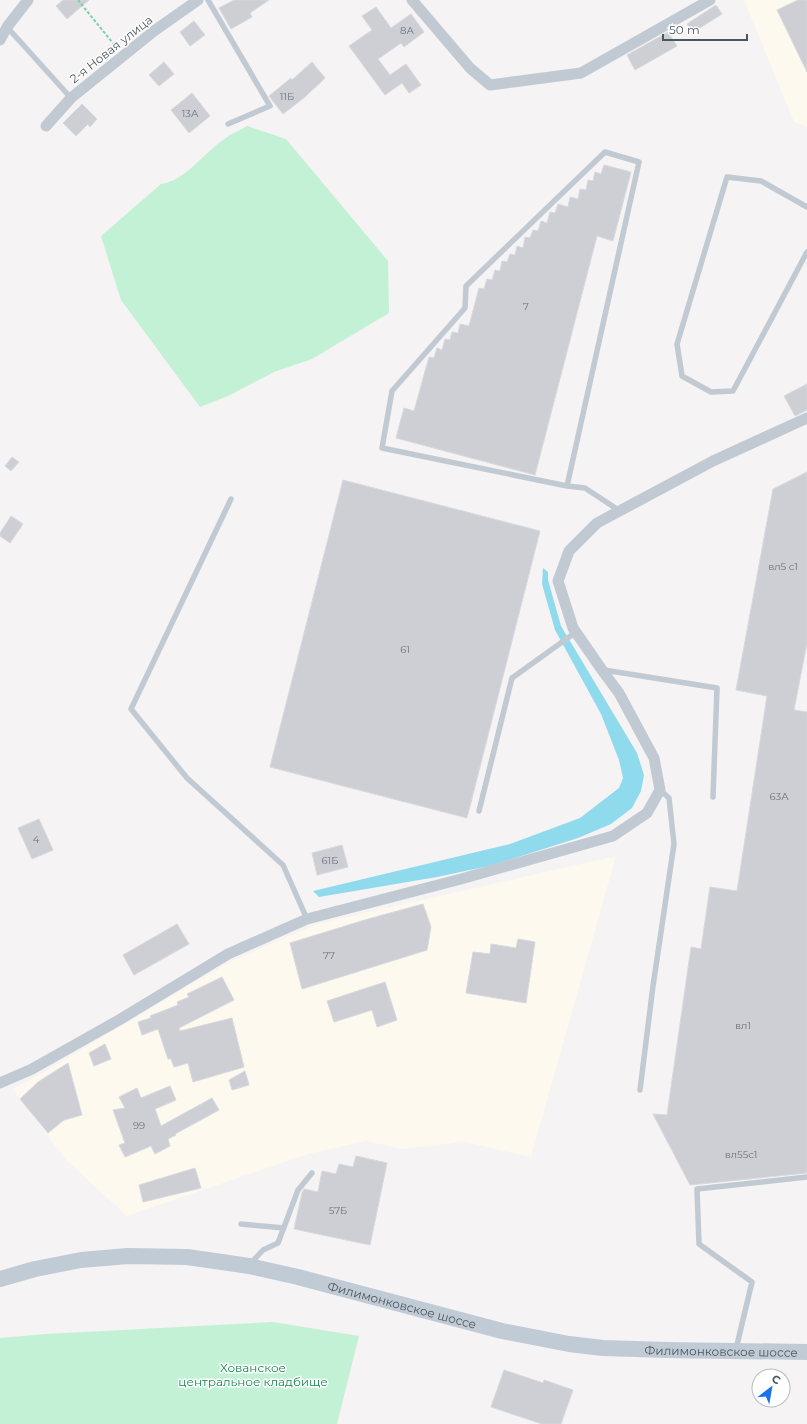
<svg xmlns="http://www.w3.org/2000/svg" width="807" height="1424" font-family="Montserrat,sans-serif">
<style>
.commercial{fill:#fdf9ef}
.green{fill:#c3f1d5}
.water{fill:#90daee}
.building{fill:#cdcfd5;stroke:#d7d9de}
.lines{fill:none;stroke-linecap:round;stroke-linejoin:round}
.path{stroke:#7ad0a6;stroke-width:2;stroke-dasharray:3 2;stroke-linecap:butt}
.lane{stroke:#c1cad2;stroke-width:5.5}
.street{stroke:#c1cad2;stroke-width:11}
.secondary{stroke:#c1cbd6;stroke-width:16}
.labels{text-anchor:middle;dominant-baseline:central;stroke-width:3;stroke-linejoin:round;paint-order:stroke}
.number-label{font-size:10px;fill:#6b747e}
.street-label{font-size:12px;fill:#4a5661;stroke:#fff}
.park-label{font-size:12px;fill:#17864f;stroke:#fff}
</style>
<rect width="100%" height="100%" fill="#f5f3f3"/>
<path class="commercial" d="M744,0H807V127L794,122Z
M616,856L531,1157L465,1142L401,1149L367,1141L308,1154L127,1216L66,1160L13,1089L42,1073L231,961L320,923Z"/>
<path class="green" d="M247,126L286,139L388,261L389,313L312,359L274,372L228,396L200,407L121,300L101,236L161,184C185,181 204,153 223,140C230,134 239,131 247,126Z
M273,1322L359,1336L337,1424H0V1338L46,1334Z"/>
<path class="water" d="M543,568L548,572V580L561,626L637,753L644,775L641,791L632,808L611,824L578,838L493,865L437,877L319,897L313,891L510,844L580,818L619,788L623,778L619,760L601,714L555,630L542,584Z"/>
<path class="building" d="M63,0H89L67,19L56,6Z
M234,0H269L250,13L252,17L231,29L219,8Z
M798,0H807V72L777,10Z
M716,5L722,14L692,33L687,24Z
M376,7L391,28L411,14L424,32L404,47L401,43L378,59L390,75L406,64L421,85L409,93L402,83L385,95L349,46L372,30L362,16Z
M194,21L205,35L190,46L180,32Z
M668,32L677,46L635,70L627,55Z
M164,62L174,74L159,86L149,75Z
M312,62L325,78L305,97L283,114L269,96L291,78L292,80Z
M192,93L210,116L189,133L171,110Z
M82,104L97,119L90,127L88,124L76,136L63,123Z
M604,165L631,172L613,241L597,236L535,475L396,438L404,408L414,411L429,357L434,358L437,348L442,350L445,339L450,340L452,332L458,333L460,324L469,326L479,288L484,289L487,279L492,280L495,270L500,271L502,261L507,262L510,254L515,255L517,246L523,248L525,237L530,238L533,230L538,231L541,221L547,223L550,212L555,213L558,204L568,207L570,197L578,199L580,189L586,190L588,180L593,181L595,172L601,174Z
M807,384V410L795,416L784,396Z
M12,457L19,462L11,471L5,466Z
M807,472V643L794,710L807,712V1173L690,1185L653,1114L667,1115L691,947L701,949L710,887L737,891L767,696L736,690L773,489Z
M343,480L540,531L467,818L270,767Z
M11,516L23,524L10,543L0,536V533Z
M39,819L53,850L32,859L18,828Z
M342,845L348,867L317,875L312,853Z
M423,904L431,927L427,950L302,989L290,943L368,919Z
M177,924L189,944L134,975L123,955Z
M518,939L535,942L526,1003L466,993L473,952L490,954L491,944L516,948Z
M222,977L234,1000L179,1028L180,1031L232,1018L244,1067L193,1082L188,1063L174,1067L171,1059H168L158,1029L142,1035L138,1022L151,1018L150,1016L178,1005L177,1002L189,997L187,994Z
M385,982L397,1020L377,1027L372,1010L334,1022L327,1001Z
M105,1044L111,1059L94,1066L89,1053Z
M68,1063L82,1115L64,1120L48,1133L20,1099L38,1082Z
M245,1071L249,1085L232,1090L229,1080Z
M170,1086L176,1100L155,1109L161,1126L212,1098L219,1110L175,1134L176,1135L168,1139L170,1146L155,1154L151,1146L125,1157L119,1145L125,1143L113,1110L125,1108L119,1097L137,1088L141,1098Z
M356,1156L387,1163L370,1245L294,1229L302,1193L304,1189L318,1192L322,1171L336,1174L339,1164L353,1167Z
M195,1168L201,1188L143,1202L139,1185Z
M504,1370L543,1383L544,1380L573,1390L561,1424H542L491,1407Z"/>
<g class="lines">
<path class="path" d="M78,0L116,47"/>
<path class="lane" d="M208,0L270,106L228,124
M7,27L71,98
M807,207L761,181L727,177L677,344L682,376L711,392L733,391L807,252
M567,486L639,162L605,152L466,286L465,308L392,391L382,448L567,486L585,488L620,511
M231,499L131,709L187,778L283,865L307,919
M604,670L717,688L713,797
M479,811L512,678L576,632
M640,1090L653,986L674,844L669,798L660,790
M241,1224L284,1228
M250,1264L263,1250L278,1243L298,1190L312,1173
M736,1349L752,1282L699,1244L697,1189L807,1177"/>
<path class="street" d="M412,0L470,68L490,85L581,73L710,0
M0,40L7,27L28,0
M46,126L71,98L154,31L198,0
M0,1083L32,1069L119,1020L228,954L307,919L461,879L613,836L647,813L660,790L654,758L619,693L602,670L573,628L558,581L569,551L597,523L713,461L807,418"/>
<path class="secondary" id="s1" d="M0,1279L35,1269L81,1260L128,1256L187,1257L249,1266L298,1277L502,1331L569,1344L603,1348L667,1350L807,1352"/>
</g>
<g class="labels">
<g class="number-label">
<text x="407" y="30">8А</text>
<text x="287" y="96">11Б</text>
<text x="190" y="113">13А</text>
<text x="526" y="306">7</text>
<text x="783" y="566">вл5 с1</text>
<text x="405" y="649">61</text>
<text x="779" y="796">63А</text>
<text x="36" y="839">4</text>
<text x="330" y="860">61Б</text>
<text x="329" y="955">77</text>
<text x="743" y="1025">вл1</text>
<text x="139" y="1125">99</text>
<text x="741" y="1154">вл55с1</text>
<text x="338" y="1210">57Б</text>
</g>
<g class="street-label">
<text transform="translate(111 49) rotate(-38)">2-я Новая улица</text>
<text stroke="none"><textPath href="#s1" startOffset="410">Филимонковское шоссе</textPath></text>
<text stroke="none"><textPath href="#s1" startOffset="734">Филимонковское шоссе</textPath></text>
</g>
<g class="park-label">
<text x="253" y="1367">Хованское<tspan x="253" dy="14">центральное кладбище</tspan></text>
</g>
</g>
<g transform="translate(771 1388) rotate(31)"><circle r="19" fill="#ffffff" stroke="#b7bbc0"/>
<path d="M0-3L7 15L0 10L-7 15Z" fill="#1a73e8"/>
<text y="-6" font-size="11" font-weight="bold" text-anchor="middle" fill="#4a5661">С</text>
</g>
<path d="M663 34v6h84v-6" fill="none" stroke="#4a5661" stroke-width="2"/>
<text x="669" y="34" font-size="12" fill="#4a5661" stroke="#ffffff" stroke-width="3" paint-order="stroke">50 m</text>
</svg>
